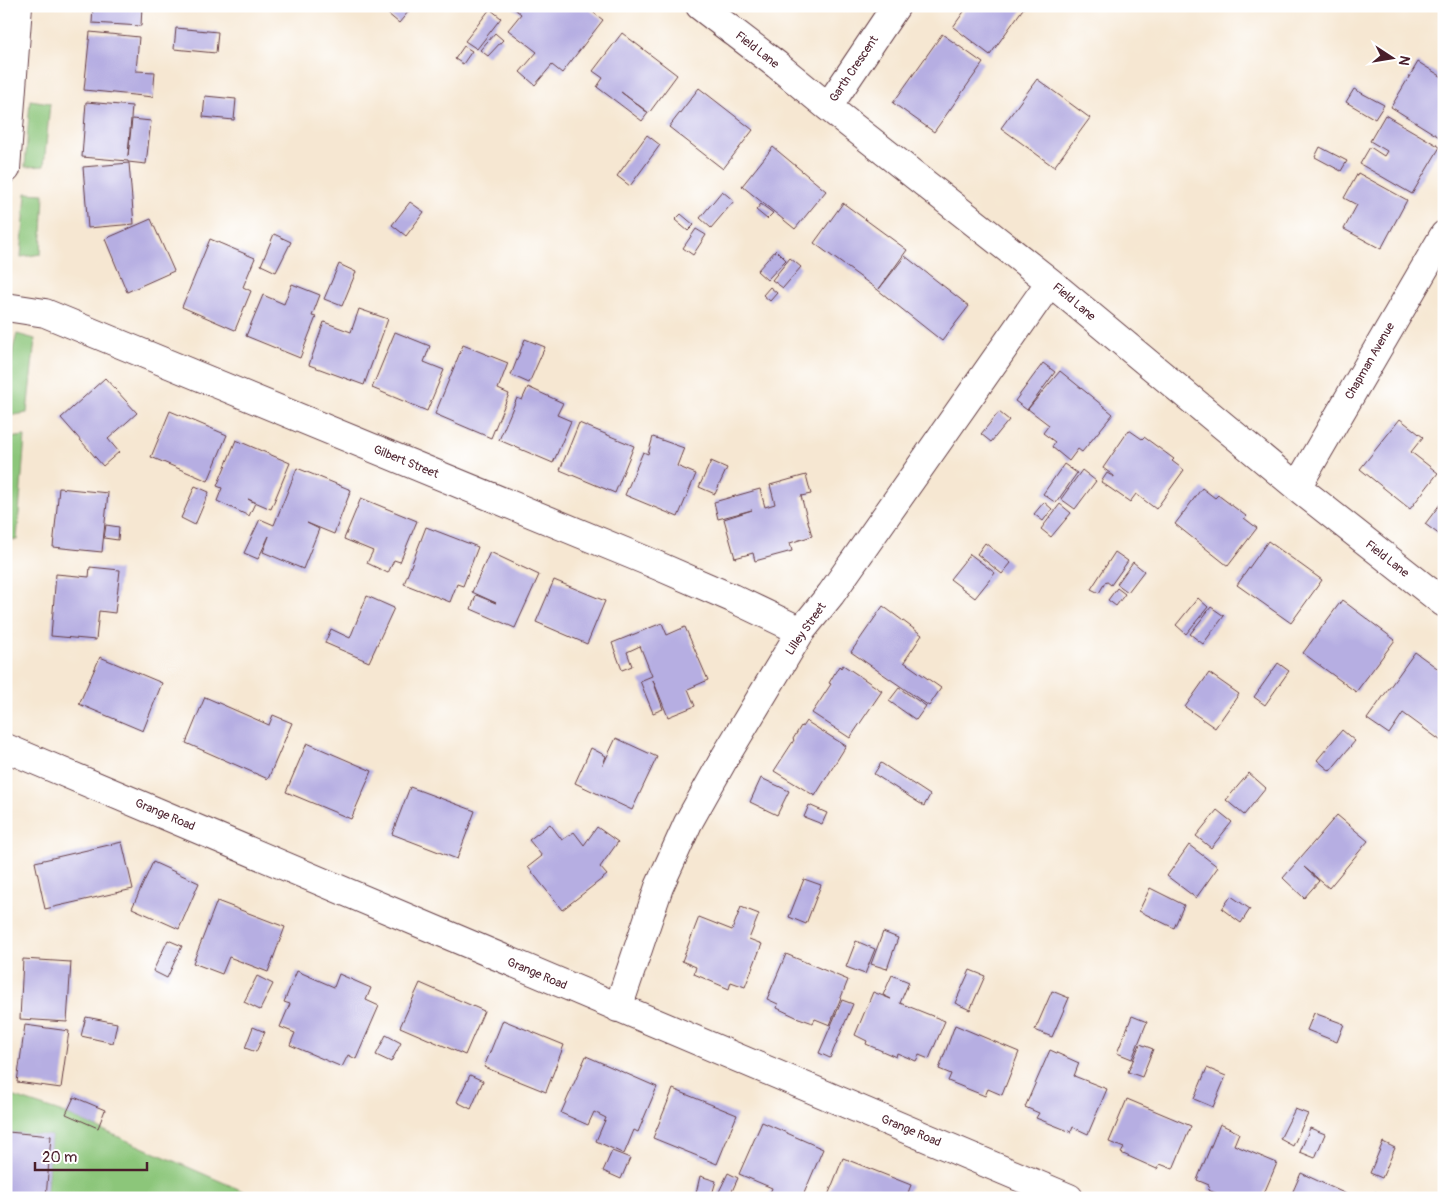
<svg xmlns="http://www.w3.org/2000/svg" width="1450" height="1204" font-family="Pangolin,sans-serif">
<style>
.grass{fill:#8cc67a;stroke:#6b7252}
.building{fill:#b6aee2}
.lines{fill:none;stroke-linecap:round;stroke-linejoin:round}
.minor-casing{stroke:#643d44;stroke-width:30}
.minor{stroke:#fff;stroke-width:28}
.labels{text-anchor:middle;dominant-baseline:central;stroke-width:4;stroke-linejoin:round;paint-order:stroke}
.street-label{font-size:12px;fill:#4a1f2b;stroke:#fff}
</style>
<rect width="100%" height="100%" fill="#fff"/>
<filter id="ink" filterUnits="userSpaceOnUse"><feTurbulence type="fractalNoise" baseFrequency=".02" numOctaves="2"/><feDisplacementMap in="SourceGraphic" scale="10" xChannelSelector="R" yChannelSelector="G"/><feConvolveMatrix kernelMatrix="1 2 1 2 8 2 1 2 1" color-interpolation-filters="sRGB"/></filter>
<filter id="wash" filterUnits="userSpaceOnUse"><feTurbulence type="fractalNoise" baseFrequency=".0096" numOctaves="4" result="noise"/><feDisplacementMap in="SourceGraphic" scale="20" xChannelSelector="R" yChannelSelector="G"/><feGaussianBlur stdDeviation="1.12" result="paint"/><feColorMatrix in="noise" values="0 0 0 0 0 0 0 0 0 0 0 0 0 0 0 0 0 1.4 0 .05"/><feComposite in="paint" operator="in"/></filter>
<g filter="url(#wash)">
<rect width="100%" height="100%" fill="#f6e7d2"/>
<path class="grass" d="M30,100L50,103L44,166L25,167Z
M26,193L44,194L41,254L21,257Z
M17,334L35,339L27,413L7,416L13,349Z
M25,436L17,540L6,539V471L9,438Z
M6,1094L66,1114L259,1198H46L51,1136L6,1132Z"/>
<g id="blocks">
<path class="building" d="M93,6H142L141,26L92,23Z
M393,6H413L399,23L387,13Z
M511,6H593L590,10L603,20L562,73L552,65L535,85L520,72L537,52L508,30L521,14Z
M968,6H1025L990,55L953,27Z
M490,9L501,18L477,49L465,41Z
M176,28L218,32L216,53L174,49Z
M90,32L139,37L136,71L155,72L153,97L84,90Z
M495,33L503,40L488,56L480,50Z
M622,33L677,75L649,113L621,92L648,113L642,121L597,87L603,78L593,71Z
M942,34L983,63L934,132L893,103Z
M464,46L472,51L463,64L455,59Z
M1418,62L1444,78V140L1391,107Z
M1037,79L1090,118L1054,167L1001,128Z
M699,88L753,130L723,169L669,127Z
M1354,89L1384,105L1375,119L1346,102Z
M205,96L236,99L234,120L203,117Z
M86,102L132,106L128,156L132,119L151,121L146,164L128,162V161L82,157Z
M1385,115L1440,147L1412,194L1360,164L1370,147L1384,156L1387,151L1370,141Z
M647,135L660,145L630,186L617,176Z
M773,147L826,191L795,229L742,186Z
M1320,147L1347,161L1341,171L1315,157Z
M129,163L134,224L88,228L83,167Z
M1358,173L1407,200L1381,249L1344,229L1357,205L1344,198Z
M722,191L734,201L711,228L700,218Z
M410,202L424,212L406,236L392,225Z
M843,203L907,250L879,289L905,256L969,306L942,341L878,290L814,243Z
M761,204L773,213L767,219L756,210Z
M681,214L694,225L688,231L675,220Z
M151,219L174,271L127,292L105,239Z
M696,229L706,235L693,255L683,248Z
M274,234L291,242L276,272L261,265Z
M210,239L255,258L243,287L251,291L235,330L182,307Z
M776,250L786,260L767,280L757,271Z
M790,258L801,267L783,288L772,280Z
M339,264L356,272L342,306L324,299Z
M292,284L320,295L312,316L316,317L300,358L246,336L263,295L284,304Z
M770,287L777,293L770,301L763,295Z
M359,309L388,319L364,385L309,365L324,322L351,332Z
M395,332L430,346L424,362L444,370L427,411L372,388Z
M525,339L545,347L529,383L511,375Z
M463,345L508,363L498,389L509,394L491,438L435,414Z
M1043,363L1055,372L1027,410L1015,401Z
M1060,371L1113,414L1082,452L1078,449L1069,461L1052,447L1055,442L1043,433L1049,425L1028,409Z
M105,378L137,413L108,439L119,452L103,466L61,418Z
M528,387L563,403L557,415L571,421L553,463L499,440L517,398L522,400Z
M170,411L227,435L208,481L151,457Z
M999,412L1009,420L991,442L981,434Z
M1400,419L1423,437L1411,452L1438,473L1410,509L1360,469Z
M579,423L634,446L615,493L560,470Z
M1129,430L1142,439L1144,437L1174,459L1172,461L1184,470L1156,509L1136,494L1130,502L1101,482L1107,473L1114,477V476L1103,468Z
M653,437L684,448L677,466L696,474L678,517L625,495L643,452L648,454Z
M236,440L290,463L271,509L248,499L255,503L249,516L217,501L222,488L217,486Z
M711,461L727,468L715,494L699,487Z
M1064,464L1077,473L1056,503L1043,494Z
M297,468L351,490L334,534L307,523L319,529L303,569L263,552L269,536L258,559L244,553L260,519L274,525Z
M1082,470L1096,481L1075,509L1061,499Z
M806,475L811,494L801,496L812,536L790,543L792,551L755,561L753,553L735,558L724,519L752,510L718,519L714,502L760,489L765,507L775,504L770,485Z
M195,486L209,492L195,525L181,518Z
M59,488L108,493L102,552L53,547Z
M1202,488L1215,498L1218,495L1246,516L1244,518L1257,528L1228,566L1175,524Z
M361,498L417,521L400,562L394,560L388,573L367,563L373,551L344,539Z
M1444,499V538L1425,524Z
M1044,502L1052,509L1043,521L1034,514Z
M1060,504L1071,513L1051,537L1041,529Z
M106,525L119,527L118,540L104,538Z
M426,527L478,547L463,586L457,584L450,602L404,584Z
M1268,541L1322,580L1291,623L1237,585Z
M985,543L1011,563L1002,574L977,554Z
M490,552L539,575L515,628L471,609L476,595L496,603L472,592Z
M1115,552L1128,561L1111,585L1106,581L1099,593L1091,589Z
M970,554L995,573L975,598L950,579Z
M1133,562L1144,571L1128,592L1117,584Z
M90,567L120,570L115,613L99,611L96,640L51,636L56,574L89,577Z
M554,580L605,601L587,644L536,622Z
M1117,588L1125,594L1116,606L1108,600Z
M367,596L394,608L369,662L325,643L331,629L350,638Z
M1198,598L1208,607L1186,634L1176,625Z
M1342,600L1395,640L1356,692L1303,653Z
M883,606L922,635L904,662L941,688L929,706L851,652Z
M1211,607L1224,616L1203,644L1190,634Z
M662,623L667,635L685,627L708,680L688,689L695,706L668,717L653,680L663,709L653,713L640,681L652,676L640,646L627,652L632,666L622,670L612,643Z
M1415,652L1444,673V743L1403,713L1389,734L1367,719Z
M100,657L162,683L143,731L79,704Z
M1278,663L1289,671L1265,705L1254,697Z
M843,665L882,691L850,738L812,713L831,684L829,683L839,666L841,668Z
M1209,673L1239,694L1215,728L1185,707Z
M899,688L926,706L916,720L889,701Z
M205,697L269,725L273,715L292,723L268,779L186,743Z
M806,721L846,746L815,796L774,771L794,740L793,739L801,726L802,727Z
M1342,730L1355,741L1330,771L1317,760Z
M616,738L657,757L632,810L575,783L591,748L606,756L603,765Z
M307,743L372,771L351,819L286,792Z
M881,763L930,795L924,806L874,774Z
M1249,773L1266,788L1244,815L1226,800Z
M761,778L789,791L777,815L750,802Z
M410,787L475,811L457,859L392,834Z
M809,805L827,813L822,824L804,817Z
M1217,810L1232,822L1211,848L1196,836Z
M1337,815L1368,841L1329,888L1304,867L1319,881L1304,898L1283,878Z
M550,824L562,840L574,832L584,845L597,827L618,842L600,867L607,875L562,910L528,867L542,856L529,840Z
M122,842L133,889L45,909L35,862Z
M1189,845L1218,867L1196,898L1167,876Z
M153,862L199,883L179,929L132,908Z
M804,879L821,885L806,924L789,917Z
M1150,888L1184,905L1174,928L1139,911Z
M1231,896L1250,909L1241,923L1222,909Z
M217,901L285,927L268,972L229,957L222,974L193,963Z
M741,907L759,914L749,939L762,944L745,987L731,982L729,989L694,974L696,967L682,961L699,917L732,930Z
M883,932L898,938L887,969L871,964Z
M168,940L182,946L167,978L153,971Z
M856,941L875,949L865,974L846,967Z
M786,954L848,980L830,1025L815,1019L813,1023L796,1017L777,1008L778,1004L767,999Z
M23,959L71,962L67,1022L20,1019Z
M970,970L985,976L970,1010L955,1003Z
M297,971L334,987L339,974L371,988L366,1000L379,1006L356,1059L348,1055L342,1067L290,1045L295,1033L280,1027L290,1004L284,1002Z
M892,975L909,982L900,1003L945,1021L929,1059L919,1055L916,1061L897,1053L896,1057L866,1044L867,1041L855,1035L873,992L891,999L883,995Z
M257,976L273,984L260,1010L244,1002Z
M420,983L484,1011L465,1055L400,1027Z
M1052,991L1069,998L1052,1037L1035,1030Z
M842,1000L853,1004L830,1058L819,1053Z
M1314,1013L1344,1024L1337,1042L1307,1030Z
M1132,1016L1147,1022L1132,1059L1117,1053Z
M86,1017L117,1023L113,1043L81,1036Z
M503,1020L564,1045L546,1092L484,1067Z
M25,1025L69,1031L61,1088L17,1082Z
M955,1025L1019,1052L1002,1095L988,1089L985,1096L948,1081L951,1074L939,1069Z
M253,1027L265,1032L256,1052L245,1048Z
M386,1035L401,1043L391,1062L376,1055Z
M1140,1044L1153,1049L1142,1077L1128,1072Z
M1050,1050L1079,1063L1074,1076L1107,1089L1088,1134L1073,1127L1071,1132L1036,1118L1039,1113L1025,1107Z
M586,1056L657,1087L638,1132L634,1130L624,1154L596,1141L606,1118L594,1112L588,1125L561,1113Z
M1207,1068L1226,1076L1213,1107L1194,1099Z
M470,1075L483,1081L471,1109L457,1102Z
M673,1089L737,1115L717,1164L653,1138Z
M74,1097L105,1110L98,1128L66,1114Z
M1127,1099L1191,1126L1173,1169L1160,1164L1157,1169L1121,1153L1124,1148L1109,1142Z
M1295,1109L1308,1114L1293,1146L1280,1139Z
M762,1122L823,1149L802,1198L790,1197V1198H768L772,1188L739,1174Z
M1220,1124L1239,1133L1234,1145L1277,1163L1262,1198H1228L1208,1190L1209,1185L1197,1180Z
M1310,1128L1325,1134L1315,1158L1300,1152Z
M8,1132L51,1136L46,1198H6V1147Z
M1383,1142L1395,1148L1382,1178L1370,1173Z
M612,1151L630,1158L621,1179L603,1171Z
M843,1158L911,1185L906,1198H827Z
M728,1173L738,1178L729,1198H716Z
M1301,1173L1331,1187L1355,1198H1290Z
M700,1176L716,1181L711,1198H695Z
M1375,1192L1389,1198H1373Z"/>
</g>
</g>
<g filter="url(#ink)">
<use href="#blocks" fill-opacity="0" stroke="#643d44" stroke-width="1"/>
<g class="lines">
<g class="minor-casing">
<path id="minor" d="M700,6L777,65L828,107L1050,282L1297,487L1444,603
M828,107L896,6
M6,169L18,6
M6,307L45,313L647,561L732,598L801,631
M1297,487L1444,235
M6,748L1069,1198
M618,1008L659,887L688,823L725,757L801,631L831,594L1050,282"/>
</g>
<use href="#minor" class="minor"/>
</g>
</g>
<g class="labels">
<g class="street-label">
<text transform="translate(757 50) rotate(38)">Field Lane</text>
<text transform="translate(854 69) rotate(-56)">Garth Crescent</text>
<text transform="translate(1074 302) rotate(40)">Field Lane</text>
<text transform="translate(1370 361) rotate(-60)">Chapman Avenue</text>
<text transform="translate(406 462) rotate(22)">Gilbert Street</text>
<text transform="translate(1387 559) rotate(38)">Field Lane</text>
<text transform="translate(806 629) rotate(-55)">Lilley Street</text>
<text transform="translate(165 815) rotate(23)">Grange Road</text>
<text transform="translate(537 974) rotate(23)">Grange Road</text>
<text transform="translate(911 1131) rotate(23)">Grange Road</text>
</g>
</g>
<rect width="1450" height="1204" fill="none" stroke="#fff" stroke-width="25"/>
<g transform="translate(1392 58) rotate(102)" stroke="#ffffff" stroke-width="4" paint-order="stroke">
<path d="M0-4L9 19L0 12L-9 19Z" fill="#4a1f2b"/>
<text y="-8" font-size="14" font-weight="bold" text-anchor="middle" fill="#4a1f2b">N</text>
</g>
<path d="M35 1162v8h112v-8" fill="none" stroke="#4a1f2b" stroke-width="2.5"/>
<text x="42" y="1162" font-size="15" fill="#4a1f2b" stroke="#ffffff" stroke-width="4" paint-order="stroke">20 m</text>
</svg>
